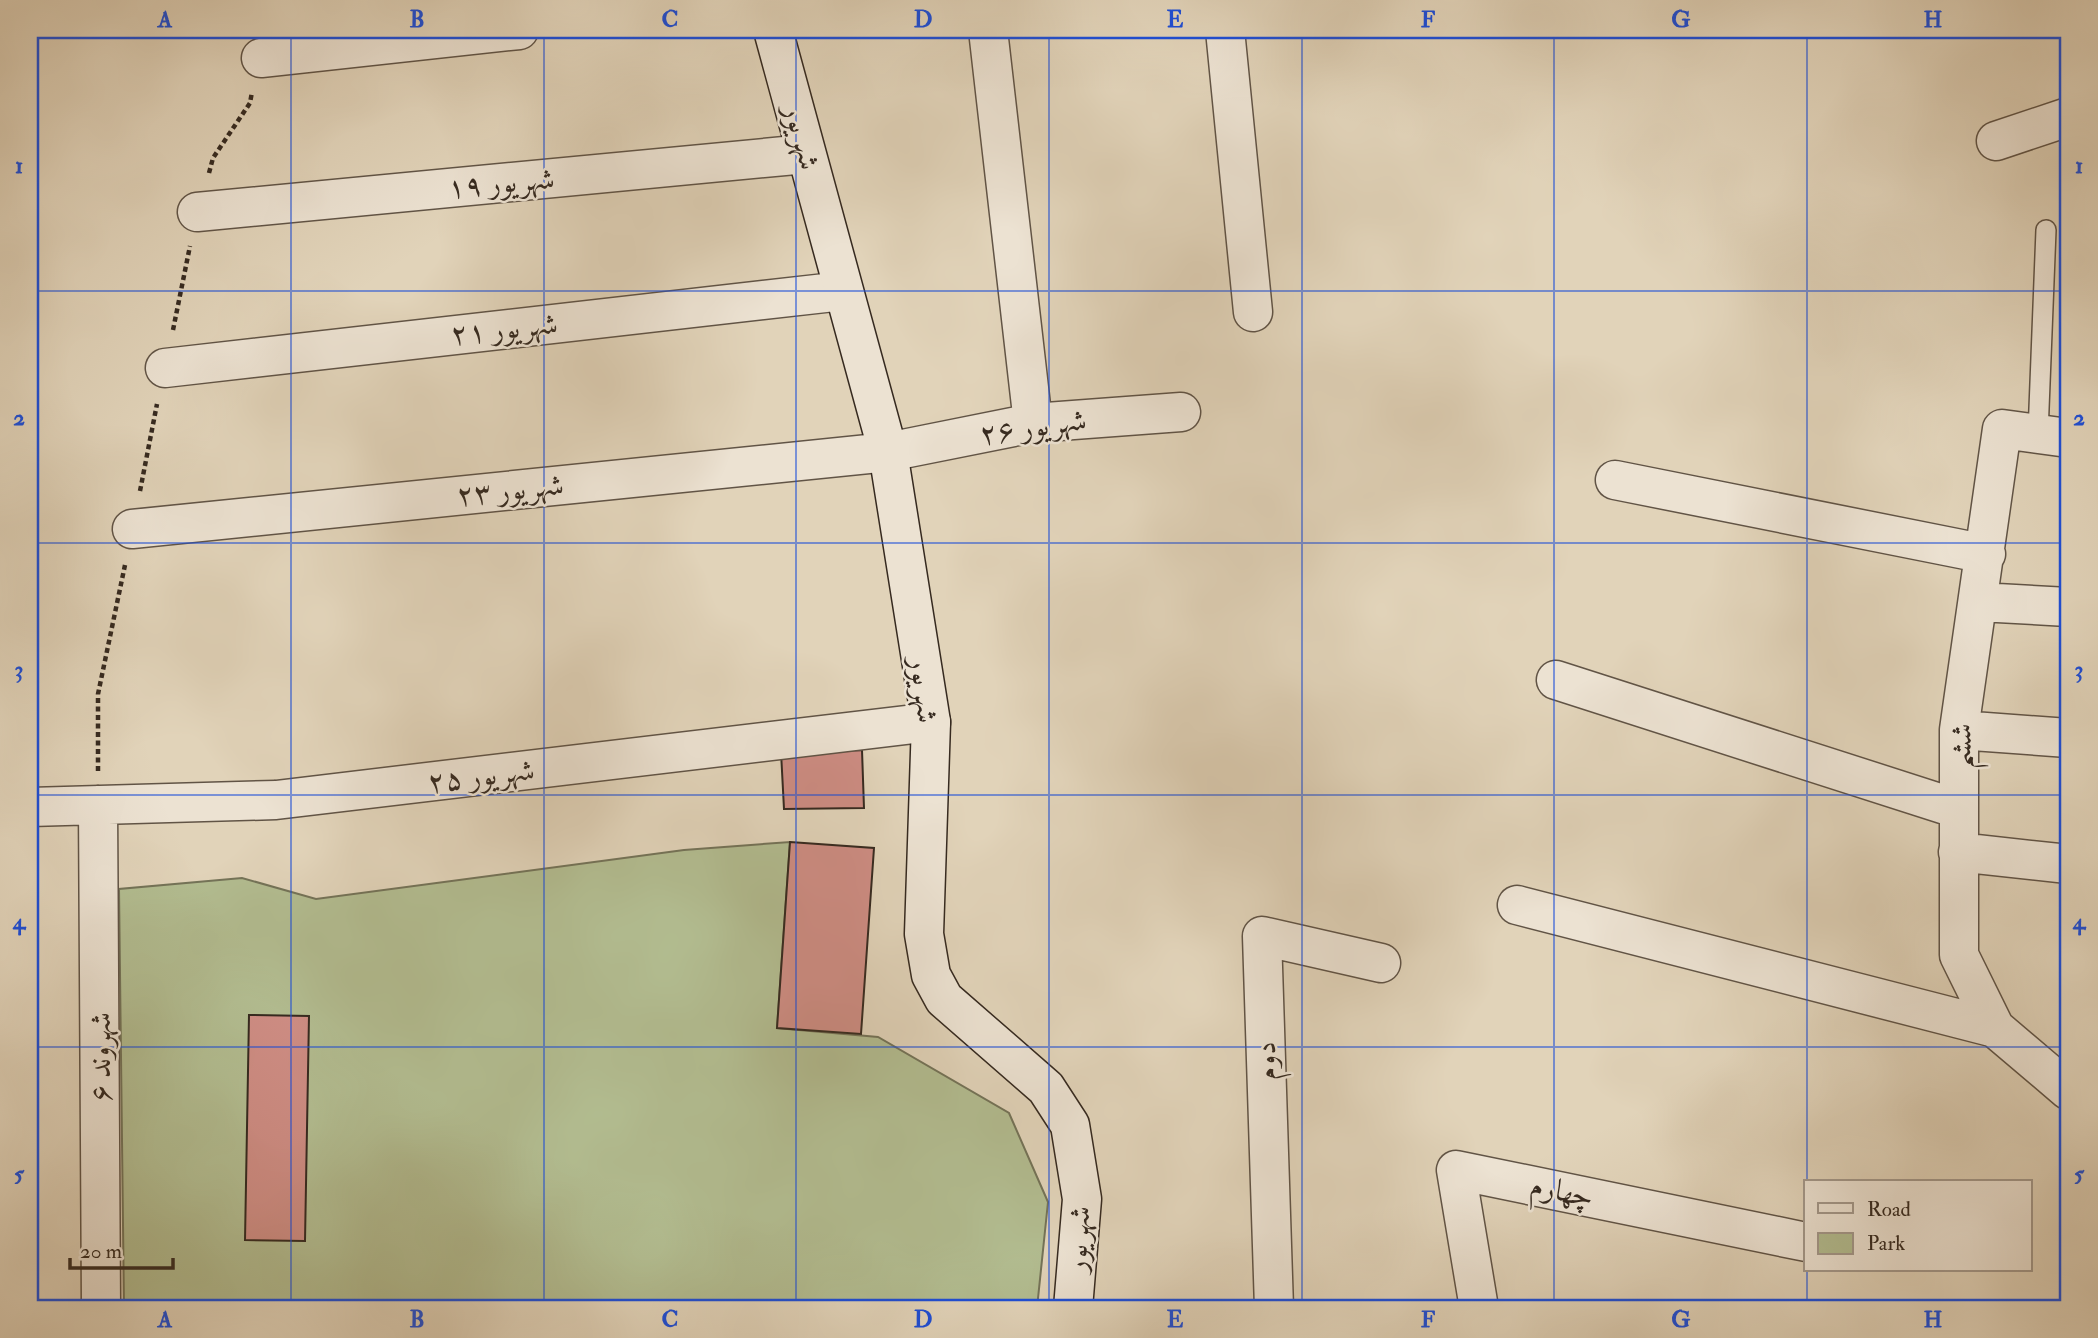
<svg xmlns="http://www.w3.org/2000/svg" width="2098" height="1338" font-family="'IM FELL Double Pica',Amiri,serif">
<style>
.green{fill:#b2bc90;stroke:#747358;stroke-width:2}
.building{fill:#ce8d84;stroke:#362a20;stroke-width:2}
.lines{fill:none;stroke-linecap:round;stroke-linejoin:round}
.lane-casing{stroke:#615446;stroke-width:22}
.street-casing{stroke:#615446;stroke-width:41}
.secondary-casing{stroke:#362a20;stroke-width:41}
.path{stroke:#362a20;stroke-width:4.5;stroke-dasharray:5 3.5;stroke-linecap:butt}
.lane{stroke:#ece2d2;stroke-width:19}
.street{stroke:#ece2d2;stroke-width:38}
.secondary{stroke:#ece2d2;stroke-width:38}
.grid{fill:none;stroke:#1d4ed8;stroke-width:2;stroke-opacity:0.55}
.labels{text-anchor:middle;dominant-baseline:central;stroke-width:5;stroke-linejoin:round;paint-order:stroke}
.street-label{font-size:30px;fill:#362a20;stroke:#ece2d2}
.neatline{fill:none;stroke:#1d4ed8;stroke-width:2.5}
.grid-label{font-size:23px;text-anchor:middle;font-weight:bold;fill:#1d4ed8}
</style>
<rect width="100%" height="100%" fill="#e1d3b9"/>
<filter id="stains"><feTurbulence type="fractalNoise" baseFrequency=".00286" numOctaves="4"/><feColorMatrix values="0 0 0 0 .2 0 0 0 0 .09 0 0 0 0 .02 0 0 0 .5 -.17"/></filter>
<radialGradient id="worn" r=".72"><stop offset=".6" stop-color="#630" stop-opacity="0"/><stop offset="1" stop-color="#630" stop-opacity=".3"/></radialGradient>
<path class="green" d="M790,842L777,1028L878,1037L1009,1113L1048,1202L1037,1308H124L119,889L242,878L316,899L684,850Z"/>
<path class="building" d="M862,750L864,808L784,809L781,752Z
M790,842L874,848L861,1034L777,1028Z
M249,1015L309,1016L305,1241L245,1240Z"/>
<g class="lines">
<g class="lane-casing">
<path id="lane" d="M2038,434L2046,230"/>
</g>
<g class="street-casing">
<path id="street" d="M988,30L1033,423
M1225,30L1253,312
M261,58L519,30
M1996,141L2068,117
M197,212L806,154
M165,368L843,291
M2068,438L2002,429L1959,730V955L1995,1028L2068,1090
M1615,480L1986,554
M132,529L888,452L1033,423L1181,412
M1979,602L2068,607
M1556,680L1958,809
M1959,730L2068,738
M98,805L101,1308
M30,807L276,800L931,722
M1958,852L2068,864
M1517,905L1995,1028
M1274,1308L1262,936L1381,963
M1479,1308L1456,1170L1806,1242"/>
</g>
<g class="secondary-casing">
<path id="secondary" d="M773,30L888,452L931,722L924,934L931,975L944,999L1046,1088L1070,1125L1082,1199L1073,1308"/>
</g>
<path class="path" d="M209,173L213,158L250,103L252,92
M173,330L190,246
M140,491L157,404
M98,771V694L125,565"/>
<use href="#lane" class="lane"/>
<use href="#street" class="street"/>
<use href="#secondary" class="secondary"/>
</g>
<path class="grid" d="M291,30V1308M544,30V1308M796,30V1308M1049,30V1308M1302,30V1308M1554,30V1308M1807,30V1182M30,291H2068M30,543H2068M30,795H2068M30,1047H2068M1807,1270V1308"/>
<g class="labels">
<g class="street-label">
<text transform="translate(802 137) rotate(75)">شهریور</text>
<text transform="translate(501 183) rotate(-5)">شهریور ۱۹</text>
<text transform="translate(504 329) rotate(-6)">شهریور ۲۱</text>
<text transform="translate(1033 427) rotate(-8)">شهریور ۲۶</text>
<text transform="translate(510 490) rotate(-6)">شهریور ۲۳</text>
<text transform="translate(924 690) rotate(83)">شهریور</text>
<text transform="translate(1961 746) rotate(-87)">ششم</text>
<text transform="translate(481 776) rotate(-7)">شهریور ۲۵</text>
<text transform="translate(100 1057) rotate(-90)">شهروند ۶</text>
<text transform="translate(1266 1061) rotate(-92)">دوم</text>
<text transform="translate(1562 1191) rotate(12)">چهارم</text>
<text transform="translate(1078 1239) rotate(-86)">شهریور</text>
</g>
</g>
<rect width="2098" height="1338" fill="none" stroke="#e1d3b9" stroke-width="77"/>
<rect x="1804" y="1180" width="228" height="91" fill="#ece2d2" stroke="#a3988b" stroke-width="2"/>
<rect x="1818" y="1203" width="35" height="10" fill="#ece2d2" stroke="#a3988b" stroke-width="2"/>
<text x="1867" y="1216" font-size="21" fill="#362a20">Road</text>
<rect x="1818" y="1233" width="35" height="21" fill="#b2bc90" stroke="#a3988b" stroke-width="2"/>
<text x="1867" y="1250" font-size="21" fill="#362a20">Park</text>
<path d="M70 1258v10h103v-10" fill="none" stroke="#362a20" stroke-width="3.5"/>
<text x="80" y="1258" font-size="21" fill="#362a20" stroke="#ece2d2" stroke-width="5" paint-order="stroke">20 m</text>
<rect x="38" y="38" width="2022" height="1262" class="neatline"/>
<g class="grid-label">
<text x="165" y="27">A</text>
<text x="417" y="27">B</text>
<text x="670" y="27">C</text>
<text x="923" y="27">D</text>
<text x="1175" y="27">E</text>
<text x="1428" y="27">F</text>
<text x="1681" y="27">G</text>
<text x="1933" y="27">H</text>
<text x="19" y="173">1</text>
<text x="2079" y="173">1</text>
<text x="19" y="425">2</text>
<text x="2079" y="425">2</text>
<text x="19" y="677">3</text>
<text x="2079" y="677">3</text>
<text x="19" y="929">4</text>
<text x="2079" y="929">4</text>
<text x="19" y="1181">5</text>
<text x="2079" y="1181">5</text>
<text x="165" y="1327">A</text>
<text x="417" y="1327">B</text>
<text x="670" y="1327">C</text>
<text x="923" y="1327">D</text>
<text x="1175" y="1327">E</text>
<text x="1428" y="1327">F</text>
<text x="1681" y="1327">G</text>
<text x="1933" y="1327">H</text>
</g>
<rect width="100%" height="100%" filter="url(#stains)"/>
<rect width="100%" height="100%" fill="url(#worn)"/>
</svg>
